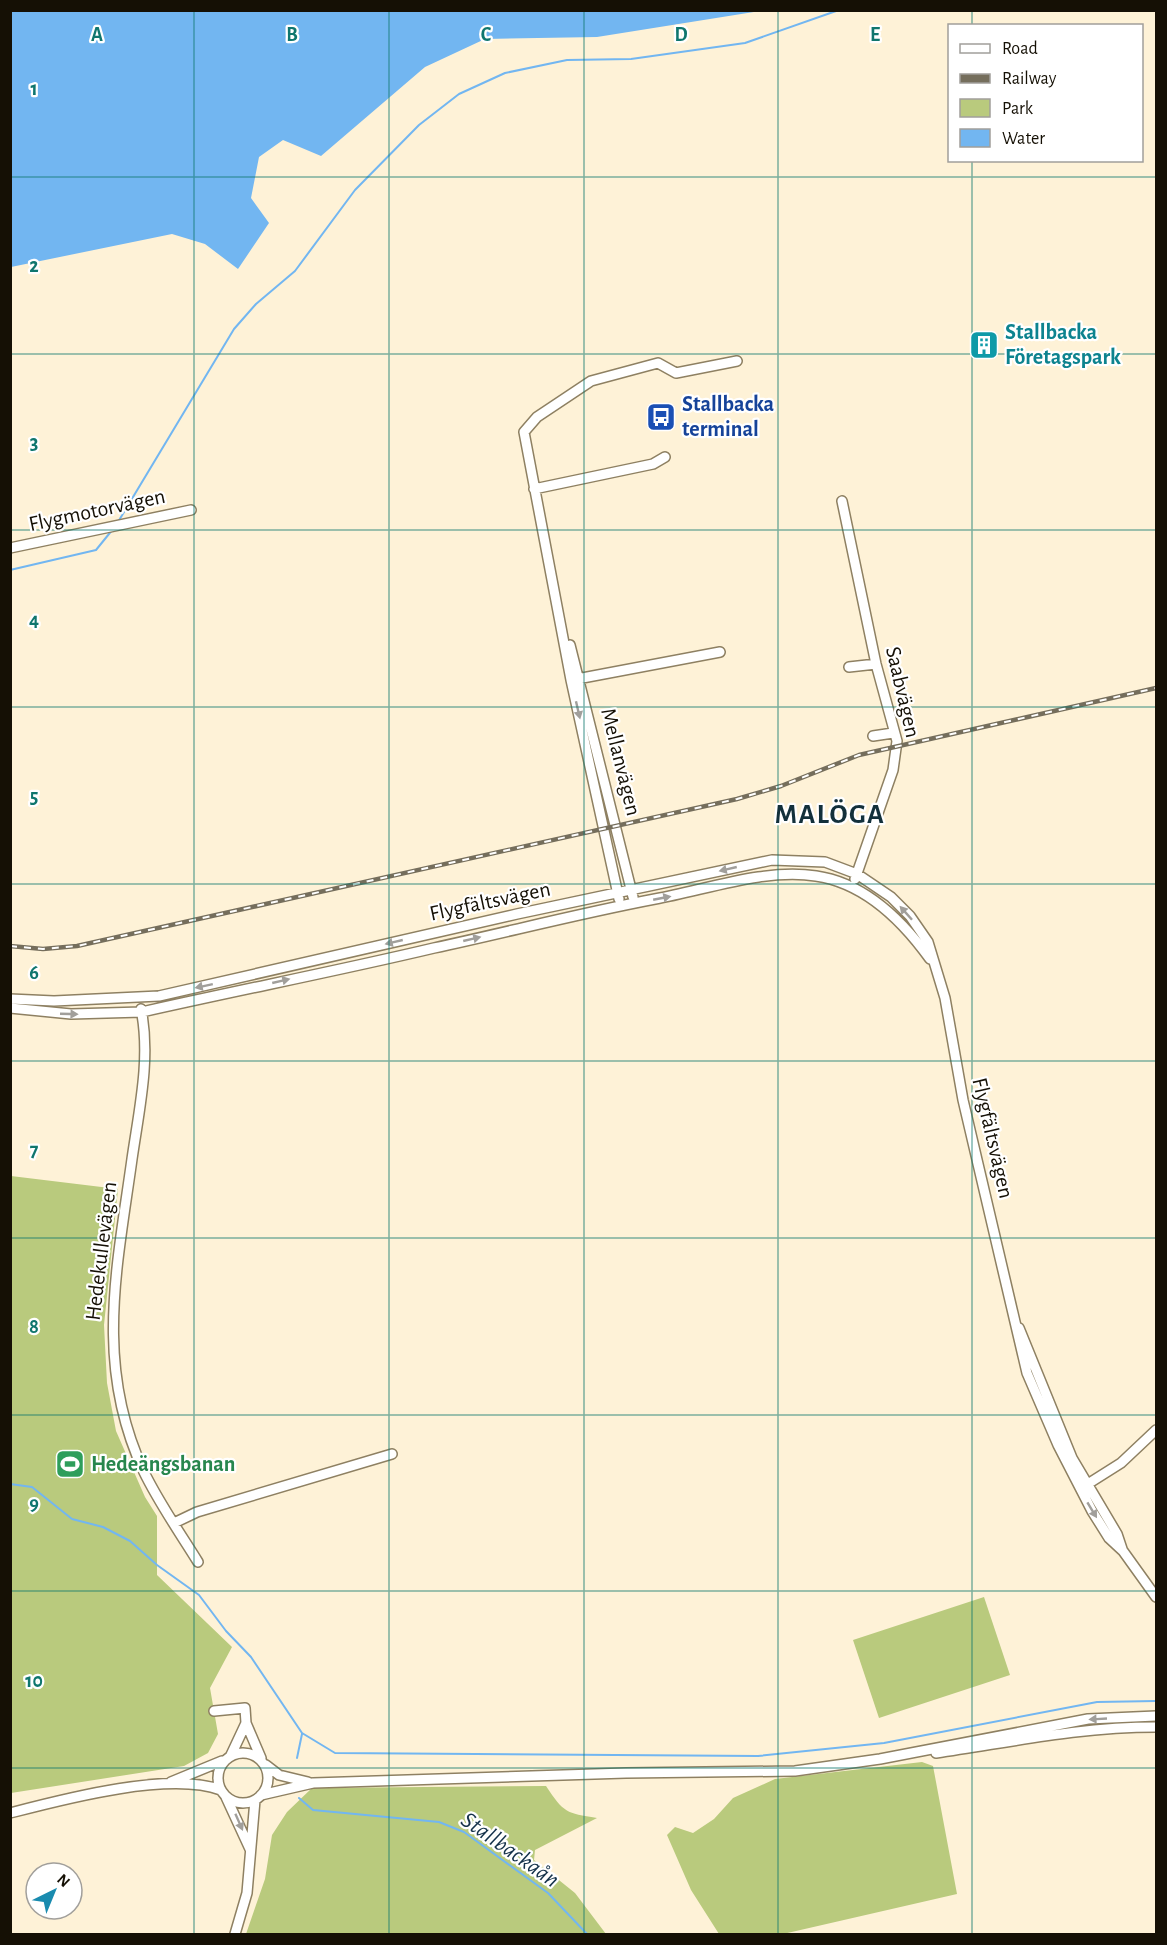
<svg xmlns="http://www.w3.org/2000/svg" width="1167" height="1945" font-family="'Alegreya Sans',sans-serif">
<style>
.green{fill:#b9ca7d}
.water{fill:#72b6f1}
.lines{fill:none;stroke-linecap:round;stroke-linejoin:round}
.stream{stroke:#72b6f1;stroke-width:2}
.minor-casing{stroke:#8e8062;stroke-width:12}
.minor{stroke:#fff;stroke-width:9}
.rail-casing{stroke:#756e5c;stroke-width:4.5}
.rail{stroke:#fff;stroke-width:2;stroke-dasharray:7;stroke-linecap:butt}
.oneway{fill:#a19f9b}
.grid{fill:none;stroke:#0f766e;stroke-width:1.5;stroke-opacity:0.55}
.labels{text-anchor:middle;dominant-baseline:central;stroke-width:4.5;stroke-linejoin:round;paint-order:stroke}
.culture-label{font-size:22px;font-weight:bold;fill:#0d838f;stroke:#fff;text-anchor:start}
.transit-label{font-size:22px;font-weight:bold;fill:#164399;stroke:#fff;text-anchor:start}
.street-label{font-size:22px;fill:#151005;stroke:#fff}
.leisure-label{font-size:22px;font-weight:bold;fill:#27864d;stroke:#fff;text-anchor:start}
.water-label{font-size:24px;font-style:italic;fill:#15324a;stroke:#fff}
.district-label{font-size:28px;font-weight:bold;letter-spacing:1.5px;fill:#13303b;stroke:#fff}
.grid-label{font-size:20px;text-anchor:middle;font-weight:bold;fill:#0f766e;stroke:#fff;stroke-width:4.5;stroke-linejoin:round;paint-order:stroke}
</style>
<rect width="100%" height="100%" fill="#fef2d7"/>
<path class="green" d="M11,1176L118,1189L104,1325L107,1383L116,1431L145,1497L157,1516V1575L232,1647L210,1688L218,1734L208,1753L184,1766L11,1793Z
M984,1597L1010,1675L879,1718L853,1640Z
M922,1762L933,1766L957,1894L783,1934H719L691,1890L667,1835L675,1827L693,1833L714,1819L733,1798L775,1779Z
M546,1786C564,1813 566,1813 597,1818L535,1850L534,1860L575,1893L606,1934H246L265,1879L272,1835L287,1812L312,1788Z"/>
<path class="water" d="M11,10H760V11L597,37L485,39L425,67L321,156L283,140L259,157L251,198L269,223L238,269L205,244L172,234L11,267Z"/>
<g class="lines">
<path class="stream" d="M118,522L234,329L256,304L295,271L355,190L419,125L459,94L505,73L567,60L631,59L745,43L839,10
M10,570L96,550L113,529
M10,1484L32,1487L72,1519L103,1527L130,1541L157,1565L199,1595L226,1631L251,1657L302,1733L335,1753L758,1756L884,1743L1097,1702L1156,1701
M297,1758L302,1734
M299,1798L313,1810L439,1822L464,1832L548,1893L587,1934"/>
<g class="minor-casing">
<path id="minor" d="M534,489L653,464L665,457
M842,501L876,664L897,741L893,770L855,879
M10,548L191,510
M570,645L633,897
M849,667L876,664
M577,679L720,652
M873,736L893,733
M619,899L571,680L524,432L537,417L591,381L658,363L676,373L737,361
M10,999L54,1001L159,996L517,914L772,860L825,862L857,874L891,897L910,916L928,942L945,998L963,1100L1027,1373L1058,1445L1092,1511L1109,1538L1123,1551L1156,1597
M10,1008L71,1014L142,1012C239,990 337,971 434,948C508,932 581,913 655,899C706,890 764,868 816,876C865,883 902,920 930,959
M141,1009C151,1058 139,1110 132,1159C117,1268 94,1366 144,1472C159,1503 180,1533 198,1562
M1019,1328L1072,1458L1117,1534L1122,1549
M1083,1487L1121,1463L1156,1430
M174,1523L197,1512L392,1454
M214,1711L245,1708L246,1723L261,1758
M218 1778a25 25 0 1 1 50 0a25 25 0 1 1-50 0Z
M936,1753C1012,1742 1079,1727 1156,1727
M231,1755L246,1723
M266,1765L279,1775L308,1782
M171,1782L222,1761
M261,1795L313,1783L626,1773L795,1771L880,1759L1088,1719L1156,1716
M226,1797L250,1849
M10,1813C64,1799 169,1771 221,1790
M235,1934L247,1893L255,1800"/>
</g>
<use href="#minor" class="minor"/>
<g class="rail-casing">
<path id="rail" d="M10,946L43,949L77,946L737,799L781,786L859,755L1156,688"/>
</g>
<use href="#rail" class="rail"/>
</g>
<defs><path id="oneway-solid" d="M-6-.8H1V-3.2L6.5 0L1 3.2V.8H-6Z" transform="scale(1.5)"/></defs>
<g class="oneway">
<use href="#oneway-solid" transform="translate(578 710) rotate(77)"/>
<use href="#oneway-solid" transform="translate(728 869) rotate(167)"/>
<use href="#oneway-solid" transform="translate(662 898) rotate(-11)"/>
<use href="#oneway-solid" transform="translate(906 913) rotate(-132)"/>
<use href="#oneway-solid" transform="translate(472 939) rotate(-13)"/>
<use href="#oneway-solid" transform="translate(394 942) rotate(167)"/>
<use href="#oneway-solid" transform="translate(281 981) rotate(-13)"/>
<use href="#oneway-solid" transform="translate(204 986) rotate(168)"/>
<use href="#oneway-solid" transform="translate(69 1014) rotate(2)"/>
<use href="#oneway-solid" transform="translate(1092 1510) rotate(59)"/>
<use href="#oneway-solid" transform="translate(1098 1719) rotate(177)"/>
<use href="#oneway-solid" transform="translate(239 1822) rotate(66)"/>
</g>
<path class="grid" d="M194,10V1934M389,10V1934M584,10V1934M778,10V1934M972,10V26M972,160V1934M10,177H1156M10,354H1156M10,530H1156M10,707H1156M10,884H1156M10,1061H1156M10,1238H1156M10,1415H1156M10,1591H1156M10,1768H1156"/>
<defs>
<g id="building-square" transform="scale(1.5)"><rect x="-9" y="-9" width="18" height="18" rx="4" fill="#0f9aa8" stroke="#fff"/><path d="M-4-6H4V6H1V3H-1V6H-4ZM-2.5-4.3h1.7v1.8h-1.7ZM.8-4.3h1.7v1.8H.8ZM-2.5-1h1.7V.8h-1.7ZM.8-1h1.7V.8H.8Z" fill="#fff"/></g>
<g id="bus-square" transform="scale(1.5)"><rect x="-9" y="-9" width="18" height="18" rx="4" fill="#1a4fb4" stroke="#fff"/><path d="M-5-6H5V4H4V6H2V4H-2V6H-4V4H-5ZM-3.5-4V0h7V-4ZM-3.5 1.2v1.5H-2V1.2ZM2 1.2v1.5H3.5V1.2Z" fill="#fff"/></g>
<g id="stadium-square" transform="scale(1.5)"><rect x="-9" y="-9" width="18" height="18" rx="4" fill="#2e9e5b" stroke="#fff"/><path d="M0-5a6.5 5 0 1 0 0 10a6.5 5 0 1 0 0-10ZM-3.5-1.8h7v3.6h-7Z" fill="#fff"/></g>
</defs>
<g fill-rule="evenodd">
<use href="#building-square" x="984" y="345"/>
<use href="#bus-square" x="661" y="417"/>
<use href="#stadium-square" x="70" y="1464"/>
</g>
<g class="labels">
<g class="culture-label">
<text x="1005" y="332">Stallbacka<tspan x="1005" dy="25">Företagspark</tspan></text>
</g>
<g class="transit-label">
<text x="682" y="404">Stallbacka<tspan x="682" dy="25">terminal</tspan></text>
</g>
<g class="street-label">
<text transform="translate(97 510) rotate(-12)">Flygmotorvägen</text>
<text transform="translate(903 692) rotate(77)">Saabvägen</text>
<text transform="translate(621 762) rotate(76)">Mellanvägen</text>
<text transform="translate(490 901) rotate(-12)">Flygfältsvägen</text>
<text transform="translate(993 1138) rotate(77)">Flygfältsvägen</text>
<text transform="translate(101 1251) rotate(-83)">Hedekullevägen</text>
</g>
<g class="leisure-label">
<text x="91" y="1464">Hedeängsbanan</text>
</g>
<g class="water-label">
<text transform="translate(510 1850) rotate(35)">Stallbackaån</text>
</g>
<g class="district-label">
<text x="830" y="815">MALÖGA</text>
</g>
</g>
<g class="grid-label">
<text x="97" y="41">A</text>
<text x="292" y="41">B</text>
<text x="486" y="41">C</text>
<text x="681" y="41">D</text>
<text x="875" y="41">E</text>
<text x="34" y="95">1</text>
<text x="34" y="272">2</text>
<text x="34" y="449">3</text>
<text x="34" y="626">4</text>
<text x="34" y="803">5</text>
<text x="34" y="979">6</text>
<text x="34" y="1156">7</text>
<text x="34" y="1333">8</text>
<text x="34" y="1510">9</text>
<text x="34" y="1687">10</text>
</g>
<rect width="1167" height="1945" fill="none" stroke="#151005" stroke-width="24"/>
<rect x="948" y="24" width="195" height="138" fill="#ffffff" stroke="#a19f9b" stroke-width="1.5"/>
<rect x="960" y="44" width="30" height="9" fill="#ffffff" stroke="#a19f9b" stroke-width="1.5"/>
<text x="1002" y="54" font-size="18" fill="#151005">Road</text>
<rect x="960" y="74" width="30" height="9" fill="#756e5c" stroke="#a19f9b" stroke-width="1.5"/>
<text x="1002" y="84" font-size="18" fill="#151005">Railway</text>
<rect x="960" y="99" width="30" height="18" fill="#b9ca7d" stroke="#a19f9b" stroke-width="1.5"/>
<text x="1002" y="114" font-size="18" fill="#151005">Park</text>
<rect x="960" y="129" width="30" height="18" fill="#72b6f1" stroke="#a19f9b" stroke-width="1.5"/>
<text x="1002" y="144" font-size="18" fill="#151005">Water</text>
<g transform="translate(54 1891) rotate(43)"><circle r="28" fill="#ffffff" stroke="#a19f9b" stroke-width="1.5"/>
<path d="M0-4.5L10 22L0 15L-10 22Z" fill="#198baf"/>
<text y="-9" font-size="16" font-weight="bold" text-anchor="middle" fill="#151005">N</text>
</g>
</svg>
